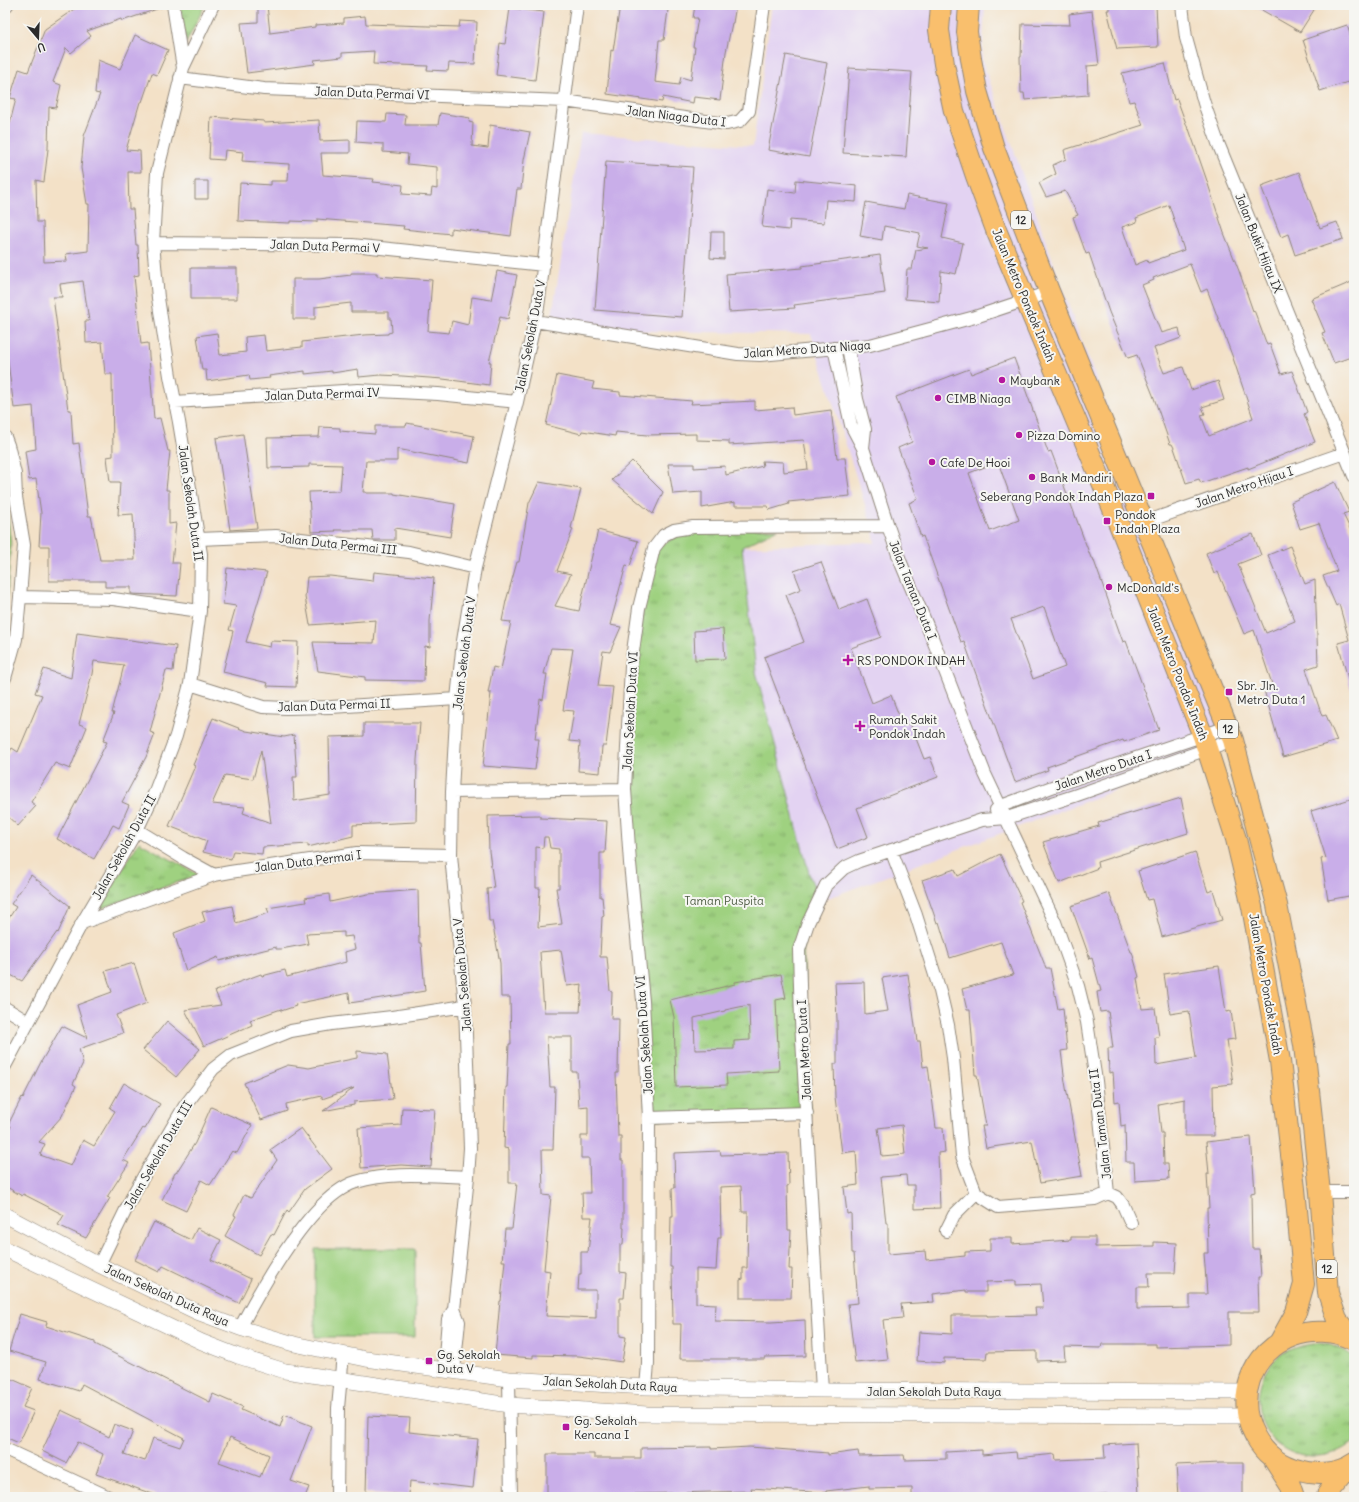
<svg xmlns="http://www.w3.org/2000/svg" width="1359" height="1502" font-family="Delius,sans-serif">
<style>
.built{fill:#e3d3f2}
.green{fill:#9fd180;stroke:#657e56}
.park{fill:url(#park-tufts);stroke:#657e56}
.building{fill:#c9aee9;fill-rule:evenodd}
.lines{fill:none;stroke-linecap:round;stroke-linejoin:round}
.minor-casing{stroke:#8f8679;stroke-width:14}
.tertiary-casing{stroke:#8f8679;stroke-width:16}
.trunk-casing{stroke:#8f8679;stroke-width:22}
.minor{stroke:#fff;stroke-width:12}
.tertiary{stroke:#fff;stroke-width:15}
.trunk{stroke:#f9bf6d;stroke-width:20}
.poi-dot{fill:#b5179e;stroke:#f6f6f2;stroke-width:1.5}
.labels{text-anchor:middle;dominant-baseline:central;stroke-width:4;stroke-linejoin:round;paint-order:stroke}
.shield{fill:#f6f6f2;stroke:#686867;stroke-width:1}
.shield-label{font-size:11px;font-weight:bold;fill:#2b2b2b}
.street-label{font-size:12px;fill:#2b2b2b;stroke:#f6f6f2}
.poi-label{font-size:12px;fill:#2b2b2b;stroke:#f6f6f2;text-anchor:start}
.park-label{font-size:12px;fill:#4e5d44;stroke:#f6f6f2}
</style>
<defs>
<pattern id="park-tufts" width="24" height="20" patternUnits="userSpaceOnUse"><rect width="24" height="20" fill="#9fd180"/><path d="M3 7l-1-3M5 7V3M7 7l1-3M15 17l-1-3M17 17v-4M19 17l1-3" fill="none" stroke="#82aa69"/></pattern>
</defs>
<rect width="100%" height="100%" fill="#f6f6f2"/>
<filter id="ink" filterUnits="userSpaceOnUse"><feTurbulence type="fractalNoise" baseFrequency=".025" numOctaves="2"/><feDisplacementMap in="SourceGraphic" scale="8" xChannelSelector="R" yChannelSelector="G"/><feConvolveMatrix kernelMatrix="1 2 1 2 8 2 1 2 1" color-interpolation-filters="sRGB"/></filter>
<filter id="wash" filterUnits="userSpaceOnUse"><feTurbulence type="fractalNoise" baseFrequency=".012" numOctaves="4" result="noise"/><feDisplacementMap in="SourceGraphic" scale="16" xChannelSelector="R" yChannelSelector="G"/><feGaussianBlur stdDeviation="0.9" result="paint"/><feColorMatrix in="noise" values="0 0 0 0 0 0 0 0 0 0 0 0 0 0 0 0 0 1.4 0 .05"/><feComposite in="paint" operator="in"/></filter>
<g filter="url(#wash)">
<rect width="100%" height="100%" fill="#f3e1c7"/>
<path class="built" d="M772,5H985L982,60L1077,329L1239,744L820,901L810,877L756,672L742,547L864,542L875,543L873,530L811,334L550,329L581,133L753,146Z"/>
<path class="green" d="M315,1249H415V1337H315Z"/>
<path class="park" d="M180,5H205L186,43Z
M5,485L11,545L5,620Z
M693,528L778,529L742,547L756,672L810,877L820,901L803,943L810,1116L647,1120L626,795L632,666L654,549Z
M139,842L199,875L99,909Z
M1314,1343C1329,1343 1342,1348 1354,1358V1442C1342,1452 1328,1458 1312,1457C1241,1453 1239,1349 1314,1343Z"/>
<g id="blocks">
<path class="building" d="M80,5H162L163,7L122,21L121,19L87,31L91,36L71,53L66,48L53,82L61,85L56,108L49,107L48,149L44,182L36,180L37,222H43L44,262L67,261L66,254L88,251L89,204H87L81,168L84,136L100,94L95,93L98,60L120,69L135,35L168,50L157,75L152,73L142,102H140L126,150L140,151L141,172H128L129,209H133L136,245H138L139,275L134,276L141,344L148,343L154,419L160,418L168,451H170L166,490H169V524L176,523L172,563H180L177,596L131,594V587H105V581H49V546H39L41,513L36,479L29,480L25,451L36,449L33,406L14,408L5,339V142L16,99L10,98L19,69L28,72L45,29ZM83,281L89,321H85L86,343L102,342L105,374H112L113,456L107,457L110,482H120L118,515L133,514L135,560H100L91,516H88L79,443L73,444L71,410H68L53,297H62L60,284Z
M258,5H267L270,33L315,27V25L344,23V18L365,16L366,24L459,27L460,21L477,22L475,64L449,63L448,71L427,70L428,66L373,64L374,51L342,53V57L314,60L315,64L247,73L241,23L258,22Z
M620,5H630L668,10L664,40H659L655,82L679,85L681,77L691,80L695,47H693L698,18H693L695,5H736L733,23H732L726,52L720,100L694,97L693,103L663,97L662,102L607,94L611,50L613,51Z
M1109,5H1156L1158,47L1117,49L1107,10H1109Z
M1253,5H1306L1314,10L1300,32Z
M510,8L544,12L541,38H540L535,80L496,75L500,43L505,44Z
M1092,11L1099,65L1087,66L1088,95L1025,100L1024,93H1021L1020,57H1021L1022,24L1070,25L1069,14Z
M1347,25L1354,46V80L1320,91L1303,40Z
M786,55L827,63L809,157L768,150Z
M1165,63L1174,100L1177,99L1188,129H1189L1206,178L1224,233L1239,271L1253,311L1254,310L1267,345L1270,344L1281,374L1292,371L1307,412L1304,414L1315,442L1248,469V467L1201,483L1199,479L1186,483L1174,448L1172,444H1170L1153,395L1137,355L1128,358L1109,312L1089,253L1086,254L1073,217L1078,215L1065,191L1046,197L1039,183L1056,174L1053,165L1066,159L1064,150L1143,125L1134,101L1129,102L1122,73ZM1169,205L1184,250L1148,263L1147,260L1135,265L1122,227L1137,222L1136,218ZM1190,264L1201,292L1207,289L1233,358L1253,418L1209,436L1201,415L1205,414L1202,407L1224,400L1218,381L1191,390L1183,367L1164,373L1154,348L1181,338L1179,328L1161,333L1142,285L1154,280L1153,278Z
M849,68L912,72L906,157L843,153Z
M440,113L470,118L469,122L473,123L472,146L488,148L490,125L530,132L524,160L521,189H517L511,236L451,228V234L403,229L404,226L317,219V222L290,221V223L238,221L240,183L271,185V181H288L289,164L242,161L243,152L225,150L224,160L209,159L211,117L264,121V123L319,120L320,141L350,140V153H321L323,175L374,179L373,182L403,185L402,194L431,196L432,188L437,189V167L407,164L408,154L383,152V144L356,142L357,121L386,122L387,114L406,115L405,125H438Z
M606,161L693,167L682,317L595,310Z
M1299,172L1320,228L1337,222L1343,239L1295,255L1288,234L1281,237L1261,186Z
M796,180L857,186L856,202L826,200L824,223L790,220L789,230L762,227L767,189L795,193Z
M195,181H208V199H195Z
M907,195L949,203L942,238L963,243L956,274L941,271L939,302L905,299L907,269H912L916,250L928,248L917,246L920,233L884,226L882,240L860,236L866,202L904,209Z
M711,232H724V259L710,258Z
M880,255L885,293L794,305L795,308L729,312L726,274L802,268V266Z
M191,268H237V299H191Z
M497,271L517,275L508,319L500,317L489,362H491L489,385L443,379L402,376L380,375L359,377L358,369L332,373V371L305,374V371L269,376L270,378L250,380L249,375L207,381L206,370H202L197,336L217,333L220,355L246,352L245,337L264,335L266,351L302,347V342L364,335L388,334V333L392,332L391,319H389V312H351V303L315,307V319H293V279H319L351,275V273H377V276L432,280L428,331L449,333L452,321L468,325L472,297L491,300Z
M1354,281V356L1334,363L1322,333L1325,332L1311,299Z
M1014,358L1048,452L1051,451L1091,558H1093L1123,642L1126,641L1159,730L1124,742L1123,740L1047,767L1048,770L1015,782L964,641L961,642L923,536L921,537L909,503L918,499L898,448L912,442L896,397L969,369L971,374ZM998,462L1019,520L990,531L969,473ZM1044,607L1065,667L1033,679L1011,619Z
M557,375L594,382L592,389L620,392V395L692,401L691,404L755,401V410L792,407L793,415L831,410L837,458H845L850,496L788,502L789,504L769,510L768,506H735V502L702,508V492L673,494L668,464H694V468L725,466L726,475L763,466L762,461L783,462L784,472L808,469L804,440L729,445V441L696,440V434L647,435L616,432L615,436L582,431L581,434L546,425Z
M407,423L474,436L469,463L397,449V461H366L363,492H366V493H394V494L455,504L450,537L395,528V540H373L372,530H335L336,531L311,532L309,492L340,491L342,465L309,464V467L268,468L267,438L319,437L320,427L340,428V431L375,434V426H406Z
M243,434L257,528L230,530L216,438Z
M632,461L663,492L653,514L612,480Z
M539,482L581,489L571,528L573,529L557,571L571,574L555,606L579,611L598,530L638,541L630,566L626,565L610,625L621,627L610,652L603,651L598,686L613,687L606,746H602L600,773L578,771L580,742L569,741L574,711L563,710L573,649L551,648L544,674H547L543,700L540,699L535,739H539L535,770L483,766L491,693H488L493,667L501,669L511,622L502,621L506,601L517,562H519L529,503Z
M1335,482L1349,512L1343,514L1354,537V688L1351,689L1338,643L1349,640L1339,604L1336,606L1323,576L1337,571L1319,523L1300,529L1291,502Z
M1253,534L1261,555L1238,564L1266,633L1295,621L1268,555L1290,546L1305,584L1315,580L1318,665L1306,669L1322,716L1326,715L1337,741L1283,757L1264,690L1273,687L1254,630L1244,634L1218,572L1214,574L1206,553Z
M821,562L839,610L867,599L881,637L851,648L872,703L891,695L903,726L910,723L924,759L930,757L938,777L857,808L868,837L837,849L764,657L804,642L786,595L801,589L794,571Z
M227,568L267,572L246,642L270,647L271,641L298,642L296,687L267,686L268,683L223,672L233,631L229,630L236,606L223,604Z
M374,572L434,578L430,621V647L425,646L424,681L365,680V677L318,671L313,642L374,643L376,620L310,625L305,597L307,577L330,576L373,581Z
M723,629L725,659L695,660L694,631Z
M77,633L176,646L173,671L166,670L150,732L155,734L146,757L122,802L129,805L119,828L113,825L94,859L57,839L107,742L103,741L114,713H112L124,665L94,661L92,674L79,724L87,727L70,769L55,763L31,802L36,806L18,826L5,814V759L12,748L18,752L42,695L35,693L44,669L71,678Z
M213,718L246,731L284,737L294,735L297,777H293L294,801L330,795L329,737L364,736V723H420L417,760L416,822L353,825V836L308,847V844L263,847L262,854L233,851L231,859L203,852L207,841L169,826L195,766L193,765ZM261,750L265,780L271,823L243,813L245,807L212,804L225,775L253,779Z
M1181,798L1188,833L1097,862L1098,868L1059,883L1043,842L1099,826L1098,823Z
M1354,798V895L1328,900L1321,859L1326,858L1311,811Z
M540,815V818L607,821L605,853H600V897H602L604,916L602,917L600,957H607L610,991L612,992L611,1019H619L618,1073H616L618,1136H621V1160H623V1228H624L623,1245H620V1272L626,1273L624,1298H620V1336L626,1337L622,1362L579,1356L533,1355V1358L495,1355L500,1301H501L505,1261H502L505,1229H512L517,1183H509V1149L504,1148L506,1087H507L509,1044H511L510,997H501L500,963L492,921H489L487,889L494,888L489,851L488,816ZM544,837H548L550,848L559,849V888H556L562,924L538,927L540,888H536V847L543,848ZM561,950L567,986L582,984L580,1012H544L540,952ZM547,1037H572V1072H577L579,1107L588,1106V1136H581V1158H589L590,1193H582L583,1217H592L588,1252H581V1274H579L578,1290H596V1318L546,1316L550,1271L544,1270L551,1196L543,1195L542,1150H553L555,1087H550Z
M1195,852L1208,892L1213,890L1222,920L1162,937L1152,899L1147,900L1138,871Z
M1000,854L1022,901L1020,902L1046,968H1050L1058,1009L1063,1008L1067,1050L1061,1051L1065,1082L1082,1176L1040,1183L1032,1141L986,1148L982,1126H986L977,1075H975L970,1010H967L962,989L1013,975L1001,942L950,958L939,922L937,923L922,880L955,869L958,876Z
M31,875L70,906L58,933L57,932L22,981L5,972V924L16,907L11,904Z
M418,890L419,943H421L425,991L350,1003L349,993L295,1004L296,1006L281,1011V1009L250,1020L252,1025L204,1046L185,1010L221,1005L215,991L261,974L262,976L285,970L287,977L346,962L345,952L355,949L352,936L344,937V932L306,934L308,944L281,949H276V947L219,961L218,957L186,971L174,933L205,921L202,912L232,906L236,923L269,913L267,908L306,902L305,898L329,894L330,902L368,894Z
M1109,893L1131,952H1132L1139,977L1137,978L1142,1009L1155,1008L1159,1037H1155L1156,1065L1196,1058L1189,1011L1170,1014L1164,974L1219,966L1226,1012L1231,1011L1235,1039L1227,1040L1233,1084L1213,1086L1214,1136H1185V1099L1158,1104L1161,1133H1163L1164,1164H1168L1169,1179L1135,1181L1134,1162H1126L1125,1125L1121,1126L1119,1101L1115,1102L1113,1072L1109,1073L1108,1048H1113L1108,1011L1100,1012L1097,992L1101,991L1092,958L1090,959L1071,906Z
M134,963L147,1003L116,1015L123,1033L79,1049L83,1063L73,1084L76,1086L62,1116L39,1142L45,1144L40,1155L71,1166L83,1140L94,1146L115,1111L110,1108L124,1083L160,1104L145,1129L143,1128L123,1160L129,1163L107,1197L110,1198L86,1238L58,1225L64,1215L23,1194L22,1196L5,1186V1140L11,1126L8,1125L22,1097L23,1098L41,1062L62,1026L87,1038L77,1005L112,992L105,971Z
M781,974L786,998L776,1000L779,1071L726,1074L727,1085L676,1087L674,1017L670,1000L735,984V982ZM749,1005L750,1040L734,1041V1049L695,1050L694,1018L725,1011V1010Z
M908,974L917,1041H920L923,1067L928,1066L936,1128H943L945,1152L938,1153L940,1208L914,1209V1185H907L906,1175L881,1177L886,1223H888V1254L925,1251L926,1260L965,1256V1252L990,1251V1238H1012V1244L1071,1240V1237H1095V1247L1154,1246V1242L1177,1243L1175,1273H1148L1149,1287H1137V1309L1190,1308V1294H1207L1204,1253H1208L1207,1208H1209L1207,1174H1209L1206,1142L1251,1137L1255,1192L1251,1193L1252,1249H1259L1261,1277H1258L1259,1312H1229V1345L1156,1347V1344H1102L1101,1348L1064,1347L1065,1360L1037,1361V1351L987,1352L986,1359L944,1358V1363L917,1361L919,1332L952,1334V1315H987V1316L1036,1315L1035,1308H1043L1041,1284L1016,1285V1281L986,1282V1292H966V1290L933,1294L934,1302L901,1304L903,1318L883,1320L888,1360L855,1363L848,1304L858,1303L854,1253H852L851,1213L847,1214L844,1187L858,1185L856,1151L842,1153L839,1130L835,1097L834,1064H837V1019L835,983L864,982L865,1014L888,1011L882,978ZM902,1125L905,1154L882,1156L878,1128Z
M167,1021L200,1049L176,1077L143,1050Z
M357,1051L387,1054L393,1099L354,1102V1105L323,1111L354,1088L322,1099V1096L286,1104L287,1111L261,1120L244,1083L288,1065L309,1068L357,1058Z
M211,1107L252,1125L237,1153L232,1151L210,1185L201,1180L186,1211L162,1200L175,1173H176L195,1143Z
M402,1108L435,1109L431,1167L401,1165L361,1168L358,1128L401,1125Z
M301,1128L332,1169L305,1189L289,1212L287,1210L274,1235L271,1234L259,1255L225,1236L236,1216L234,1215L244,1195L251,1198L277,1160L270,1150Z
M720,1151L721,1155L788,1153L789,1185L787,1186L788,1230H791L789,1269H792L791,1298H740V1280L743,1279V1268H747L748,1212H742L741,1186L720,1187L721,1238H718L716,1270L696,1269V1303L716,1304L715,1321L771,1322L805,1320L806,1356L765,1357V1359H680L681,1324H673L672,1267H670L671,1216H673L672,1188H675L674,1153Z
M154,1222L191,1240L197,1228L221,1240L211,1260L251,1279L239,1303L163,1266L159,1272L135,1260Z
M20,1314L47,1322L46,1326L95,1342V1344L210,1402L213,1394L243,1407L241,1410L280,1427L284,1415L312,1426L291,1481L309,1487L305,1497H161L96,1474L103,1454L78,1442L66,1463L42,1451L61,1410L82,1420L80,1422L109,1437L114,1424L133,1431L124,1454L145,1461L153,1438L180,1447L184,1438L82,1384L79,1391L40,1379L46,1362L9,1351ZM230,1437L269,1455L260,1477L219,1462Z
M5,1376L32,1388L23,1407L34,1411L19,1443L5,1437Z
M368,1416L410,1418L409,1432L478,1439L473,1488L410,1481L409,1495L366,1493Z
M1136,1443L1139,1495L1108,1497H1107V1494L1065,1496V1495L1047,1497H1031V1495L1003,1497H912V1488L869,1489V1486L826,1491V1493L751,1488L752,1491L635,1494V1496L547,1497V1454H594V1458H641V1448L711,1447V1449L750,1447L828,1453V1455L858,1451L859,1456L904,1455L905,1460L946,1459V1452L982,1450V1455L1016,1452L1017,1458L1055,1454L1056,1460L1105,1458L1104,1445Z
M1220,1463H1243V1497H1178L1176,1465Z"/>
</g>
</g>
<g filter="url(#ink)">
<use href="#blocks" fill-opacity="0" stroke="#8f8679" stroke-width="1"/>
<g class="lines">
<g class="minor-casing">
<path id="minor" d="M173,5L183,68
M1182,5L1186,38L1204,103L1218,143L1354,476
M5,7L7,5
M180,78L264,89L564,101L727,124L740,121L749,111L764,5
M153,243L352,245L544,265
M535,321L738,354L760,355L870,345L975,317L1038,296L1049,291
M848,347L857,399L865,429L863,448
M834,348L851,425L863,448L888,526L901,563L933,640L985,774L1055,922L1078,986L1087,1022L1096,1081L1108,1193L1095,1199L998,1207L976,1193L962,1156L953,1058L948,1025L940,991L916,915L891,850
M175,402L358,390L438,394L517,402
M5,437L8,445L15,474L16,497L24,545L20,597L16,639L5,678
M1145,522L1344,453
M199,539L276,536L409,552L475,568
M20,597L113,599L200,611
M190,684L263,707L286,708L331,707L457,699
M452,792L625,789
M996,810L1001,806L1068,781L1228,727
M137,830L183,858L214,875
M82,923L214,875L230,872L357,853L451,855
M5,1008L28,1022
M5,1066L82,923L137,830L154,794L176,736L190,684L200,611L201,554L179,422L170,376L158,298L153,243L157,173L183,68L213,5
M649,1118L807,1113
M1320,1192H1354
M1108,1193L1117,1197L1123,1205L1131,1223
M946,1231L954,1215L976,1193
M99,1265L135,1191L184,1107L213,1069L231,1055L291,1031L331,1024L392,1017L465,1006
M240,1328C261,1288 311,1196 356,1182C392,1171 432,1176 468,1177
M444,1369L448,1319L454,1309
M454,1371L459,1322L454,1309L468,1177L470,1148L465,1006L451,855L452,792L457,699L463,641L475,568L517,402L538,307L577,5
M509,1379L511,1497
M646,1387L648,1364L649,1118L643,1001L630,863L625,789L631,666L639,608L654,548L664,535L674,530L693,527L888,526
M822,1390L801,1021L799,950L808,923L826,885L844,868L859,861L982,820L1007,818L1074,796L1233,740
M5,1449L109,1497
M337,1497L338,1408L343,1354"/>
</g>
<g class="tertiary-casing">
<path id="tertiary" d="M5,1215L99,1265L197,1312L240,1328L294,1344L366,1359L509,1379L646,1387L822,1390L1247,1392
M5,1249L202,1342L238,1356L285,1371L509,1405L647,1414L1247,1416"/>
</g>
<g class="trunk-casing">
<path id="trunk" d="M941,5L939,30L944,64L954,111L976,176L996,230L1107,494L1203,736L1236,839L1252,907L1280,1061L1295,1189L1304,1284L1296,1312L1280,1341
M969,5L967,32L971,59L977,91L994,148L1049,291L1233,740L1277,905L1304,1045L1320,1192L1328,1293L1337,1320L1353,1340
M1354,1340C1315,1320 1264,1337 1250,1380C1237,1418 1260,1461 1299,1470C1317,1475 1338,1474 1354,1463
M1274,1460L1290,1485L1294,1497
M1327,1497L1328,1492L1350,1466"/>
</g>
<use href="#minor" class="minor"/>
<use href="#tertiary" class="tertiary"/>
<use href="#trunk" class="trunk"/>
</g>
</g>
<g class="poi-dot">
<circle cx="1002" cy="380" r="4"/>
<circle cx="938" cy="398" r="4"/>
<circle cx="1019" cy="435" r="4"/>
<circle cx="932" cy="462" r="4"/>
<circle cx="1032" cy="477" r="4"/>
<rect x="1147" y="492" width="8" height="8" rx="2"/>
<rect x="1103" y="517" width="8" height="8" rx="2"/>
<circle cx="1109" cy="587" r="4"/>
<path d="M846 654h4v4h4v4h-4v4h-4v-4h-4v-4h4z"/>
<rect x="1225" y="688" width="8" height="8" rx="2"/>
<path d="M858 720h4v4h4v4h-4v4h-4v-4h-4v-4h4z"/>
<rect x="425" y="1357" width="8" height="8" rx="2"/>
<rect x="562" y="1423" width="8" height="8" rx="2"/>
</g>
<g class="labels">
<g class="shield">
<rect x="1011" y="211" width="20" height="18" rx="3"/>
<rect x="1218" y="720" width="20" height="18" rx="3"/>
<rect x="1317" y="1260" width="20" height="18" rx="3"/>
</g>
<g class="shield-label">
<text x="1021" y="220">12</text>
<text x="1228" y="729">12</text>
<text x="1327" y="1269">12</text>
</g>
<g class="street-label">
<text transform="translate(372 93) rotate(2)">Jalan Duta Permai VI</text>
<text transform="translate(676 116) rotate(7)">Jalan Niaga Duta I</text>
<text transform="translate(1259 243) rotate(68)">Jalan Bukit Hijau IX</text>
<text transform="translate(325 246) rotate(2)">Jalan Duta Permai V</text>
<text transform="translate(1024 295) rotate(67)">Jalan Metro Pondok Indah</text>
<text transform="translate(530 336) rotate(-79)">Jalan Sekolah Duta V</text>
<text transform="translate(807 349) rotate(-4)">Jalan Metro Duta Niaga</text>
<text transform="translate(322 394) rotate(-2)">Jalan Duta Permai IV</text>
<text transform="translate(1244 487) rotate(-19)">Jalan Metro Hijau I</text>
<text transform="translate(191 503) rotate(82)">Jalan Sekolah Duta II</text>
<text transform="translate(338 544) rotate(6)">Jalan Duta Permai III</text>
<text transform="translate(913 590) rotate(68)">Jalan Taman Duta I</text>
<text transform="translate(464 653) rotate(-83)">Jalan Sekolah Duta V</text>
<text transform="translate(1178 673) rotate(68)">Jalan Metro Pondok Indah</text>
<text transform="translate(334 705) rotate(-2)">Jalan Duta Permai II</text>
<text transform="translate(630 711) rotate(-87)">Jalan Sekolah Duta VI</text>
<text transform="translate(1103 770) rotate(-19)">Jalan Metro Duta I</text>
<text transform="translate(124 847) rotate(-61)">Jalan Sekolah Duta II</text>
<text transform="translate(308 861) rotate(-7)">Jalan Duta Permai I</text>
<text transform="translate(462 975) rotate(-95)">Jalan Sekolah Duta V</text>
<text transform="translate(1266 984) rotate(80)">Jalan Metro Pondok Indah</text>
<text transform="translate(644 1035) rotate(-94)">Jalan Sekolah Duta VI</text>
<text transform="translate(804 1050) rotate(-93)">Jalan Metro Duta I</text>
<text transform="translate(1100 1124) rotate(-97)">Jalan Taman Duta II</text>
<text transform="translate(158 1155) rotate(-60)">Jalan Sekolah Duta III</text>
<text transform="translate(167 1295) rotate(24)">Jalan Sekolah Duta Raya</text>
<text transform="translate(610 1384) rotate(3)">Jalan Sekolah Duta Raya</text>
<text x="934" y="1391">Jalan Sekolah Duta Raya</text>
</g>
<g class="poi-label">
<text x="1010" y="380">Maybank</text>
<text x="946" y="398">CIMB Niaga</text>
<text x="1027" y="435">Pizza Domino</text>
<text x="940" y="462">Cafe De Hooi</text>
<text x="1040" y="477">Bank Mandiri</text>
<text x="1143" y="496" text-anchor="end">Seberang Pondok Indah Plaza</text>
<text x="1115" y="514">Pondok<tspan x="1115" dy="14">Indah Plaza</tspan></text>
<text x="1117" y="587">McDonald's</text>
<text x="857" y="660">RS PONDOK INDAH</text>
<text x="1237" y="685">Sbr. Jln.<tspan x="1237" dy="14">Metro Duta 1</tspan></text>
<text x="869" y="719">Rumah Sakit<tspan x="869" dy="14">Pondok Indah</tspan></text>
<text x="437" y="1354">Gg. Sekolah<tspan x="437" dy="14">Duta V</tspan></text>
<text x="574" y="1420">Gg. Sekolah<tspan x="574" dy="14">Kencana I</tspan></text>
</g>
<g class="park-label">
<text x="724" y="900">Taman Puspita</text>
</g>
</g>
<rect width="1359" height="1502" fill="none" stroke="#f6f6f2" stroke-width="20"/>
<g transform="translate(38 38) rotate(161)" stroke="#f6f6f2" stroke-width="3" paint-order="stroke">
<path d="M0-3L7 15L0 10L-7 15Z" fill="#2b2b2b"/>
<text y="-6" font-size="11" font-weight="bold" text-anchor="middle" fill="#2b2b2b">U</text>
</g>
</svg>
